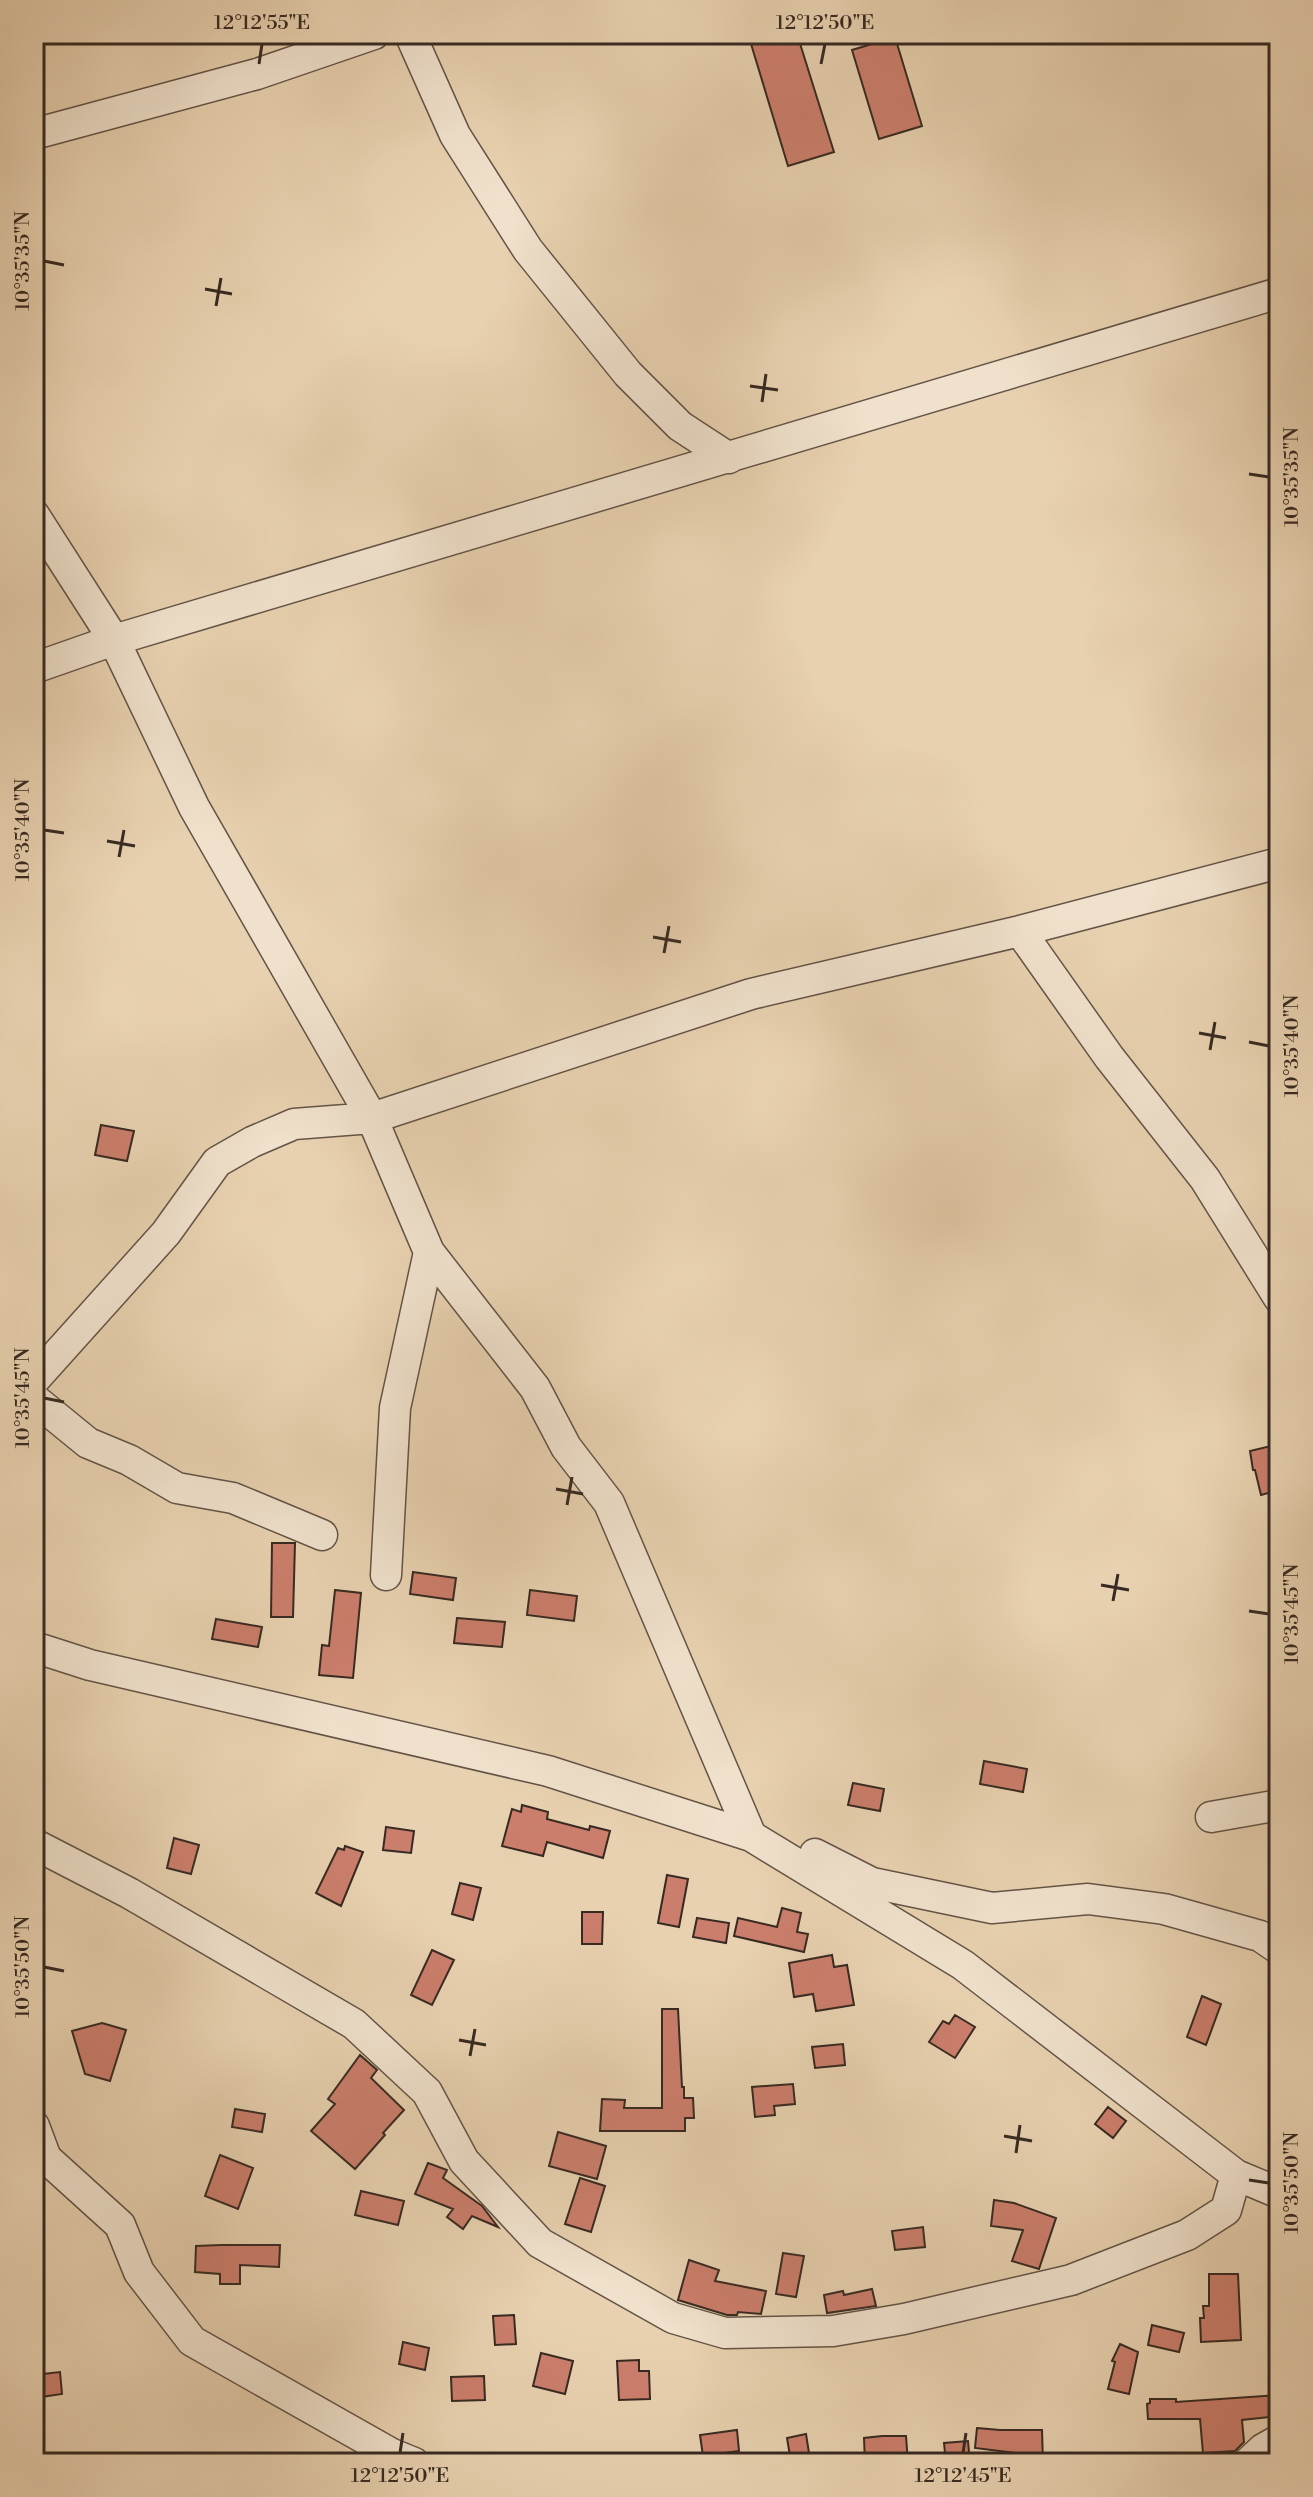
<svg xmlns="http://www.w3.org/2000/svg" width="1313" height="2497" font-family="'Libre Bodoni',serif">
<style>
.building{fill:#cb7e6c;stroke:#372a22;stroke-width:2}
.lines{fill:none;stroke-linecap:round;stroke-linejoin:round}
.street-casing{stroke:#635446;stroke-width:33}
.street{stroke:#f0e1cc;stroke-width:30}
.ticks{fill:none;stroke:#372a22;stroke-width:3}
.neatline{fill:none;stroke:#372a22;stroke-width:3}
.ticks-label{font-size:20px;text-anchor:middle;fill:#372a22}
</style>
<rect width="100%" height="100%" fill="#e8d1b0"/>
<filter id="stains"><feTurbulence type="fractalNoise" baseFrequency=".0025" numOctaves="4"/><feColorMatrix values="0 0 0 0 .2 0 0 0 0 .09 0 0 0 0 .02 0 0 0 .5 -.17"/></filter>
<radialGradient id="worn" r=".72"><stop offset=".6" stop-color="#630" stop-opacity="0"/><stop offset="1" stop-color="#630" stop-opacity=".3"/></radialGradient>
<path class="building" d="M748,34H797L834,152L788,166Z
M895,37L922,126L879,139L852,50Z
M101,1125L134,1131L127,1161L95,1155Z
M1279,1444V1490L1261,1495L1255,1470H1253L1250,1451Z
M272,1543H295L293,1617H271Z
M413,1572L456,1578L453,1600L410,1594Z
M335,1590L361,1593L353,1678L319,1675L322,1645L329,1646Z
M530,1590L577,1596L574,1621L527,1615Z
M457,1618L505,1622L502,1647L454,1643Z
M216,1619L262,1627L258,1647L212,1639Z
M984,1761L1027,1769L1023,1792L980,1784Z
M853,1783L884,1789L880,1811L848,1805Z
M522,1805L548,1812L547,1819L589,1830L590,1826L610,1831L603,1858L547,1842L543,1856L502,1846L512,1809L521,1812Z
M386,1827L414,1831L411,1853L383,1850Z
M174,1838L199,1845L191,1874L167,1868Z
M345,1846L363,1852L341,1906L316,1893L338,1848L344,1850Z
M667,1875L688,1879L679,1927L658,1923Z
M460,1883L481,1888L473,1920L452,1914Z
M782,1908L801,1913L797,1932L808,1934L804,1952L734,1936L738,1918L777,1927Z
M582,1912H603L602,1944H582Z
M697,1918L729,1923L726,1943L693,1937Z
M432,1950L454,1960L432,2005L411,1995Z
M832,1955L834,1967L847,1965L854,2005L816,2011L813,1994L794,1997L789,1963Z
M1202,1996L1221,2004L1206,2045L1187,2037Z
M662,2009H678L682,2087H684V2098H693L694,2118H685V2131H600L602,2099L625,2100L624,2108H662Z
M955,2015L975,2027L955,2058L929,2042L943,2021L949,2024Z
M102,2023L126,2030L110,2081L85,2074L72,2031Z
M843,2044L845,2065L815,2068L812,2047Z
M360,2055L377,2070L371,2078L404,2110L383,2133L385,2135L355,2169L311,2131L335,2104L328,2099Z
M793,2084L795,2104L774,2106L775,2115L755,2117L752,2087Z
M1108,2107L1126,2121L1113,2138L1095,2124Z
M235,2109L265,2114L262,2132L232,2127Z
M558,2132L606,2146L597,2179L549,2166Z
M220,2155L253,2168L238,2209L205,2196Z
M428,2163L447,2170L443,2178L482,2206L498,2227L472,2216L463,2229L447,2217L453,2209L415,2194Z
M580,2178L605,2186L591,2232L565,2224Z
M361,2191L404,2201L398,2225L355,2215Z
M994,2200L1014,2203L1056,2218L1039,2269L1012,2261L1023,2230L991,2226Z
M923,2227L925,2247L895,2250L892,2231Z
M221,2245H280L279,2267L240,2265V2284H220V2274L195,2272L196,2246Z
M783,2253L804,2256L796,2297L776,2294Z
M689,2260L719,2270L715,2281L766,2291L761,2314L738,2312L737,2315H727L678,2300Z
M1209,2274H1238L1241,2340L1201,2342L1200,2318H1204L1203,2306H1209Z
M872,2289L876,2306L827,2313L824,2295L843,2291L844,2295Z
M514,2315L516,2344L495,2345L493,2316Z
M1152,2325L1184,2333L1179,2352L1148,2345Z
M403,2342L429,2348L425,2370L399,2364Z
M1120,2344L1138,2352L1129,2394L1108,2389L1115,2362L1112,2361Z
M541,2353L573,2361L565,2394L533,2386Z
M639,2360V2371H649L650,2399L619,2400L617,2361Z
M60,2372L62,2394L34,2398V2375Z
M484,2376L485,2400L452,2401L451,2377Z
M1279,2395V2416L1242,2420L1244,2442L1235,2451L1203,2453L1200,2419H1148L1147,2404L1150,2403V2399H1176V2402Z
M977,2428L1000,2430H1042L1043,2463H1015V2453L975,2448Z
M737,2430L739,2451L703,2456L700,2435Z
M806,2434L809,2453L790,2456L787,2438Z
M882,2436H906L908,2463H865L864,2438Z
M968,2441L970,2463H946L944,2443Z"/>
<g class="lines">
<g class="street-casing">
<path id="street" d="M410,34L455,135L528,250L628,374L680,426L729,458
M34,134L257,74L374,34
M34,515L114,640L194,807L372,1118L429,1252L535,1388L566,1447L609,1503L751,1836
M34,668L114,640L1279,293
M1020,931L1109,1057L1205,1179L1279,1298
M34,1380L166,1233L217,1162L252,1142L294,1124L372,1118L751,994L1020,931L1279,863
M34,1399L88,1443L129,1460L177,1488L233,1498L322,1535
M386,1575L395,1408L429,1252
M34,1647L90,1665L548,1771L751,1836L963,1965L1236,2175L1279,2193
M1211,1817L1279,1805
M34,1844L129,1893L354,2024L427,2092L464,2161L540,2243L673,2318L725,2333L833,2331L904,2319L1071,2280L1187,2235L1226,2210L1236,2175
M815,1854L872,1883L992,1908L1088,1899L1164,1909L1260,1936L1279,1949
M34,2126L46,2158L120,2225L139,2272L192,2341L392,2454L414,2463
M1248,2463L1263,2449L1279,2440"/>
</g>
<use href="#street" class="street"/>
</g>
<path class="ticks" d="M259,64L262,44M821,64L825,44M44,261L64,265M205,289L232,294M216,306L221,278M750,386L778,390M762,402L766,374M1249,474L1269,477M44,830L64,833M107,841L135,846M119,857L124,830M653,937L681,942M664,953L669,926M1199,1033L1226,1038M1249,1042L1269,1046M1210,1050L1215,1022M44,1398L64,1402M556,1489L583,1494M567,1505L572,1477M1101,1585L1129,1590M1113,1601L1118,1574M1249,1611L1269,1614M44,1967L64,1971M459,2040L486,2045M470,2056L475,2029M1004,2136L1032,2141M1016,2153L1020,2125M1249,2180L1269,2183M400,2453L403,2433M963,2453L966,2433"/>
<rect width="1313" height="2497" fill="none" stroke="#e8d1b0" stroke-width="88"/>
<rect x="44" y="44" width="1225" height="2409" class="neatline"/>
<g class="ticks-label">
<text x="262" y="29">12°12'55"E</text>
<text x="825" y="29">12°12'50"E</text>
<text transform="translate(22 261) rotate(-90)" y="7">10°35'35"N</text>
<text transform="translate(1291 477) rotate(-90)" y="7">10°35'35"N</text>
<text transform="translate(22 830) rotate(-90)" y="7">10°35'40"N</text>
<text transform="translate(1291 1046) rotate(-90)" y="7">10°35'40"N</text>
<text transform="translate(22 1398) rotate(-90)" y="7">10°35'45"N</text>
<text transform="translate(1291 1614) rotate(-90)" y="7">10°35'45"N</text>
<text transform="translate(22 1967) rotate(-90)" y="7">10°35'50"N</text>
<text transform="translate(1291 2183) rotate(-90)" y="7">10°35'50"N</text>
<text x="400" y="2482">12°12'50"E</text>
<text x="963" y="2482">12°12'45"E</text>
</g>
<rect width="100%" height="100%" filter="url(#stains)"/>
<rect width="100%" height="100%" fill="url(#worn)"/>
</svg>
